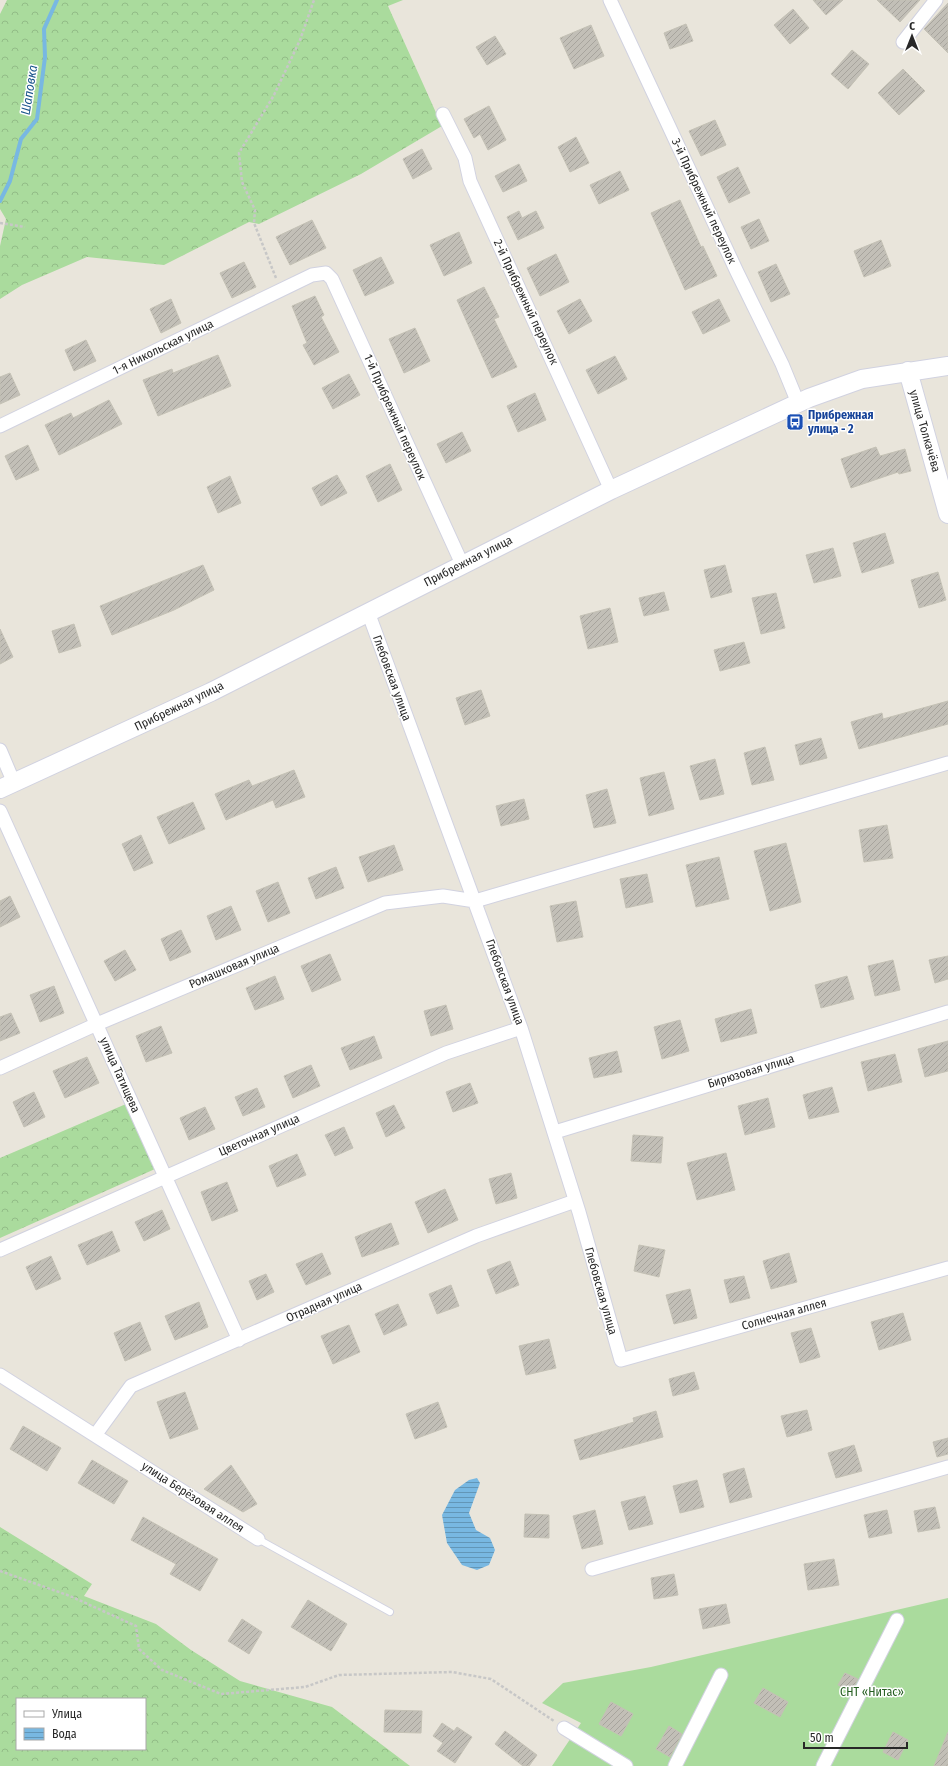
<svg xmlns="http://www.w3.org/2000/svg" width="948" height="1766" font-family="'Fira Sans Condensed',sans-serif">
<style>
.forest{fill:url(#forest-crowns);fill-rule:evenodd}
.garden{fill:#aadb9d}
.water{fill:url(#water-rules)}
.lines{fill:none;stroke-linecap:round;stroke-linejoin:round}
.stream{stroke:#78b8e2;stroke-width:4}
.building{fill:url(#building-hatch);stroke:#c4c1b5}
.lane-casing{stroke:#d1d2e0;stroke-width:8}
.street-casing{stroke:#d1d2e0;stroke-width:15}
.secondary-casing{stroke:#d1d2e0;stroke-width:20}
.path{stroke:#c7c7c7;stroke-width:2.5;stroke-dasharray:3 2;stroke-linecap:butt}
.lane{stroke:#fff;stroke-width:6}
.street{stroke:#fff;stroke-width:13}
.secondary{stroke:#fff;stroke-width:18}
.labels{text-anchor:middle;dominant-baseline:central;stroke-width:3;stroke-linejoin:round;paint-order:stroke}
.street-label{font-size:12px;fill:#282828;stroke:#fff}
.transit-label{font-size:12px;font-weight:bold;fill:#164399;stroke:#fff;text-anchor:start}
.park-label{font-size:12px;fill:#255d20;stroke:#fff}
.water-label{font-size:13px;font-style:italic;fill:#1a558b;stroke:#fff}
</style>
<defs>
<pattern id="forest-crowns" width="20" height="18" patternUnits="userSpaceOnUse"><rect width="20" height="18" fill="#aadb9d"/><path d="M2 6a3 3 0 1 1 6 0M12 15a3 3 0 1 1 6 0" fill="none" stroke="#92bc87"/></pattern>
<pattern id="water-rules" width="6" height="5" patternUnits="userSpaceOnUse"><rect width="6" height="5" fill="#78b8e2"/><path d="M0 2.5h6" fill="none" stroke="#6296b7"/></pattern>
<pattern id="building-hatch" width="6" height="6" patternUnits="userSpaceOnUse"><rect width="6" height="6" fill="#c2bfb7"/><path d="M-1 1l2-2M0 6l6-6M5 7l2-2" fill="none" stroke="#a7a49d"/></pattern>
</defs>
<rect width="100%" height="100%" fill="#e9e5db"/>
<path class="forest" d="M7,0H403L388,6L442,126L361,174L259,224L249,222L164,265L87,257L22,285L0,299V246L6,219L0,209V14Z
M126,1104L155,1169L0,1238V1158Z
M0,1527L92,1584L84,1596L156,1624L191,1650L240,1681L332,1707L410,1766H0ZM17,1699H145V1749H17Z"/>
<path class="garden" d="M948,1598V1766H552L581,1723L542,1703L563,1683L651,1667Z"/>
<path class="water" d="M477,1478L480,1483L469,1513L476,1530L490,1538L495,1550L489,1565L477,1570L462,1565L447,1543L442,1515L455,1490L469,1480Z"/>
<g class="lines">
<path class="stream" d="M0,201L10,181L21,139L37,119L45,57L44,29L57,0"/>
</g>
<path class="building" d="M813,0H843L826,15Z
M877,0H920L900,22Z
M948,3V53L924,29Z
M793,9L809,28L790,44L774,25Z
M686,24L693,41L670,49L664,33Z
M591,25L604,56L574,69L560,38Z
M495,36L506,54L487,65L476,47Z
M852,50L869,64L848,89L831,74Z
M903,69L925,91L899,115L878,93Z
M489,106L506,140L488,150L480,134L474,138L464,119Z
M715,120L726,145L701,156L689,131Z
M576,137L589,163L570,172L558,147Z
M422,149L432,169L413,179L403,159Z
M519,164L527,181L503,192L495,176Z
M738,167L750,193L729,203L717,177Z
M620,171L629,190L599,204L590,185Z
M680,200L701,247L703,246L717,276L685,290L651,213Z
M519,211L522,218L536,211L544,228L518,240L507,217Z
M759,219L769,241L751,249L741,227Z
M312,220L326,248L290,265L276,237Z
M459,232L472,263L444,276L430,245Z
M881,240L891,266L864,277L854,251Z
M556,254L569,282L540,296L527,268Z
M381,257L394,283L365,296L353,270Z
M244,262L256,287L232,298L220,273Z
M776,264L790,294L771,302L758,272Z
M484,287L499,317L494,319L517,367L492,378L457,300Z
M315,296L324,315L321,317L339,352L314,365L303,345L307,343L292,306Z
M171,299L181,323L161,333L150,309Z
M580,299L592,321L569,334L557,311Z
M719,299L730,321L703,334L692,312Z
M415,328L430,361L404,373L389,339Z
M86,340L96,361L74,371L65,350Z
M218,355L231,386L158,416L143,380L172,369L173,373Z
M615,356L627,379L598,394L586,370Z
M10,373L20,395L0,404V377Z
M349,374L360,395L333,409L322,388Z
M535,393L546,420L518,432L507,406Z
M109,400L122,424L59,455L45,425L71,413L73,418Z
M462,432L471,451L446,463L437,444Z
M28,445L39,470L16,480L5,456Z
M876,447L880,456L905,449L911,471L899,474L898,472L851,488L841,459Z
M390,464L402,490L378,502L366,476Z
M337,475L347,493L321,506L312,488Z
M230,476L241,503L218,513L207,487Z
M885,533L894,563L862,573L853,543Z
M833,548L841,576L814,583L806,555Z
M203,565L214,590L174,610L112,635L100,606Z
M725,565L732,592L711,598L704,570Z
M938,572L946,600L919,608L911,580Z
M664,592L669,610L644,616L639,598Z
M776,593L785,628L761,634L752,598Z
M610,608L618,642L588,649L580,616Z
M74,624L81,646L59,653L52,631Z
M0,629L13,657L0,664Z
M744,642L750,663L720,671L714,650Z
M481,690L490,716L465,725L456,698Z
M948,701V724L859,749L851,722L882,713L883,719Z
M821,738L827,758L800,765L795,745Z
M765,747L774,780L752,785L744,753Z
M715,759L724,794L700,800L690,766Z
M294,770L305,797L276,808L273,800L226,820L215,794L249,780L252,786Z
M664,772L674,809L649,816L640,778Z
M607,789L616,823L594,828L586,795Z
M524,799L529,819L501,826L496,806Z
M193,802L205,829L169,844L157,817Z
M887,825L893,858L864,862L859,830Z
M141,835L153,863L134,871L122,844Z
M786,843L801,902L770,911L754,851Z
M394,845L403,870L368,882L359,857Z
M719,857L729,899L696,907L686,865Z
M336,867L344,888L316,899L308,878Z
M647,874L653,902L626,908L620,879Z
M278,882L290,913L268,922L256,891Z
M10,896L20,917L0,927V901Z
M576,901L583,937L557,942L550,906Z
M231,906L241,930L216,940L207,916Z
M181,930L191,952L170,961L161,939Z
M125,950L136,970L115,981L104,961Z
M330,954L341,980L312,992L301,966Z
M948,956V979L935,983L929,960Z
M893,960L900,990L875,996L868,966Z
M275,976L284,999L255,1010L246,988Z
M847,976L854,999L821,1008L815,985Z
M54,986L64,1013L40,1022L30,995Z
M446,1005L453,1029L431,1036L424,1011Z
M751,1009L757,1033L721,1042L715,1019Z
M11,1013L20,1033L0,1041V1017Z
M680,1020L689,1051L662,1059L654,1027Z
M161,1026L172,1053L146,1062L136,1036Z
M374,1036L382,1058L350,1070L341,1048Z
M948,1041V1071L925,1077L918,1049Z
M617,1051L622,1072L594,1078L589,1058Z
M895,1054L902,1082L868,1091L861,1062Z
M87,1057L99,1083L65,1098L53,1071Z
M311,1065L320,1086L293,1098L284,1076Z
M470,1083L478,1103L453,1112L446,1092Z
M832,1087L839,1112L809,1119L803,1095Z
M257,1088L265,1107L243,1116L235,1097Z
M34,1092L45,1117L24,1127L13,1102Z
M768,1098L775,1127L745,1135L738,1106Z
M394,1105L405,1128L386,1137L376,1113Z
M205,1107L215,1129L189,1140L180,1118Z
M344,1127L353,1148L335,1156L325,1135Z
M633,1135L663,1137L661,1163L631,1161Z
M726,1153L735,1190L697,1200L687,1163Z
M297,1154L306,1175L277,1187L269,1166Z
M511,1173L517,1198L496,1204L489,1179Z
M227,1182L238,1211L212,1221L201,1192Z
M445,1189L458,1220L428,1233L415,1202Z
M162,1210L170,1229L144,1241L135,1222Z
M391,1223L399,1244L362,1257L355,1237Z
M112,1231L120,1251L87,1265L78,1245Z
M639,1245L665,1250L659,1277L634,1271Z
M322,1253L331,1274L306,1285L296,1264Z
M789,1253L797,1282L771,1289L763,1261Z
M51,1256L61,1279L36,1290L26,1267Z
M510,1261L519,1285L496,1294L487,1270Z
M266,1274L274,1292L257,1300L249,1281Z
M744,1276L750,1298L730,1303L724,1280Z
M451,1285L459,1306L437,1314L429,1294Z
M690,1289L697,1318L674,1324L666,1295Z
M199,1302L208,1327L175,1340L165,1316Z
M398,1304L407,1325L384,1335L375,1314Z
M903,1313L911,1340L879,1350L871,1322Z
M140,1322L151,1350L125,1361L114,1333Z
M349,1325L360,1352L333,1364L321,1336Z
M811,1328L820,1357L800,1363L791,1333Z
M549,1339L556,1368L526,1375L519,1346Z
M694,1372L699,1389L673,1396L669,1379Z
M185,1392L198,1429L170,1439L157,1402Z
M438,1402L447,1427L415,1439L406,1414Z
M807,1410L812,1430L787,1437L781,1416Z
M656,1411L663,1437L580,1460L574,1440L634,1422L633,1418Z
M23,1426L61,1448L47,1471L10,1449Z
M948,1438V1454L937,1457L933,1442Z
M854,1445L862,1471L836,1478L828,1453Z
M92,1460L128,1481L114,1504L78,1483Z
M231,1465L257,1504L243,1512L204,1489Z
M744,1468L752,1497L730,1503L723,1474Z
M697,1480L704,1507L680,1513L673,1486Z
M645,1496L653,1524L629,1530L621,1502Z
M935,1507L940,1528L918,1532L914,1511Z
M595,1510L603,1544L582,1549L573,1516Z
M887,1510L892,1533L869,1538L864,1515Z
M525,1514L549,1515V1538L524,1537Z
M143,1517L218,1559L200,1591L170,1574L176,1564L131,1540Z
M834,1559L839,1585L808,1590L804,1564Z
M674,1574L678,1595L654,1599L651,1578Z
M308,1600L347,1624L331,1651L291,1627Z
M726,1604L730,1623L703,1629L699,1609Z
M242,1619L262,1632L249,1654L228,1641Z
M845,1673L858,1679L851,1692L838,1685Z
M763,1688L788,1702L780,1717L754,1703Z
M611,1702L633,1714L621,1736L599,1724Z
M385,1710L422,1711L421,1733L384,1732Z
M442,1723L454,1731L457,1727L472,1737L455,1763L437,1751L443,1743L433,1736Z
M669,1726L682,1734L670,1757L656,1749Z
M505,1731L537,1755L529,1766H523L495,1744Z
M893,1732L908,1740L898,1760L883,1752Z
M948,1732V1766H934Z"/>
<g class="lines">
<g class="lane-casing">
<path id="lane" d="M258,1539L390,1612"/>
</g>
<g class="street-casing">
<path id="street" d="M610,0L737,272L782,364L798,403
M903,42L936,0
M443,114L465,158L470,181L611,490
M0,426L312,275L326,273L332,279L462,564
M368,612L521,1028L579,1212L621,1360L948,1268
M0,750L14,783
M0,811L239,1340
M0,1068L97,1024L385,903L443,896L475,901L948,763
M555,1132L948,1012
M0,1250L446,1053L521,1028
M0,1375L258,1539
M96,1434L131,1386L476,1236L575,1201
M592,1569L948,1467
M564,1728L626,1766
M675,1766L721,1675
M823,1766L897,1620"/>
</g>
<g class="secondary-casing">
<path id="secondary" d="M908,371L948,514
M0,789L211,692L611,490L809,398L862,379L948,366"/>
</g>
<path class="path" d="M0,223L25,227
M276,278L254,223L255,210L242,182L239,153L274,95L300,40L314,0
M0,1571L70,1596L136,1626L139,1649L162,1670L221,1694L305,1687L339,1675L452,1672L491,1679L554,1721"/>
<use href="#lane" class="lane"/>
<use href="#street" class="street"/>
<use href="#secondary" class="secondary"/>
</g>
<defs>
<g id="bus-square" transform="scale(0.9)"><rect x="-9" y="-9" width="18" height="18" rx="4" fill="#1a4fb4" stroke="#fff"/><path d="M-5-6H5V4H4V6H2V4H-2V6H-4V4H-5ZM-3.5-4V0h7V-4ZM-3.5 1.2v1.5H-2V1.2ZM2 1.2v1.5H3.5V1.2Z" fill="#fff"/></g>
</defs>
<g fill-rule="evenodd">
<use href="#bus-square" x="795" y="422"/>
</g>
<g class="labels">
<g class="street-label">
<text transform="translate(704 201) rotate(65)">3-й Прибрежный переулок</text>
<text transform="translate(526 302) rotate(65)">2-й Прибрежный переулок</text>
<text transform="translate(163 347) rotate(-26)">1-я Никольская улица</text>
<text transform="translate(395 417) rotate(66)">1-й Прибрежный переулок</text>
<text transform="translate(925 431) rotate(74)">улица Толкачёва</text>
<text transform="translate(468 561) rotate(-27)">Прибрежная улица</text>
<text transform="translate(392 678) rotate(70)">Глебовская улица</text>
<text transform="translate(179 706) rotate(-26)">Прибрежная улица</text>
<text transform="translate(234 966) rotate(-23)">Ромашковая улица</text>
<text transform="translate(505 982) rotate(70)">Глебовская улица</text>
<text transform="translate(751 1071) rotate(-17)">Бирюзовая улица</text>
<text transform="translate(120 1075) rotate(66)">улица Татищева</text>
<text transform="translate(259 1135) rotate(-24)">Цветочная улица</text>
<text transform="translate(601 1291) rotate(74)">Глебовская улица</text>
<text transform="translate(324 1302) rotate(-24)">Отрадная улица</text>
<text transform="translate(784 1314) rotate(-16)">Солнечная аллея</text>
<text transform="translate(193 1497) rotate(33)">улица Берёзовая аллея</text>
</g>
<g class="transit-label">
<text x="808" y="415">Прибрежная<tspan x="808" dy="14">улица - 2</tspan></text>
</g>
<g class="park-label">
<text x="872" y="1692">СНТ «Нитас»</text>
</g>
<g class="water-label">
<text transform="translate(29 90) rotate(-81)">Шаповка</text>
</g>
</g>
<rect x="16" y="1698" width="130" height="52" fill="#ffffff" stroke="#a9a9a9"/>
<rect x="24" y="1711" width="20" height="6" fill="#ffffff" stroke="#a9a9a9"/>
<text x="52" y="1718" font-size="12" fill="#282828">Улица</text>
<rect x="24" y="1728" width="20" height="12" fill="url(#water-rules)" stroke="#a9a9a9"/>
<text x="52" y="1738" font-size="12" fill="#282828">Вода</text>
<g transform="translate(912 36)" stroke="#ffffff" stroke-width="3" paint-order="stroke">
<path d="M0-3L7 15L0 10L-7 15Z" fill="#282828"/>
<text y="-6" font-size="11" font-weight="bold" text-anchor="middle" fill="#282828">С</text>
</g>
<path d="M804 1742v6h103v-6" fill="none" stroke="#282828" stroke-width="2"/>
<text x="810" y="1742" font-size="12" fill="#282828" stroke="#ffffff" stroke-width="3" paint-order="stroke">50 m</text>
</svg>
